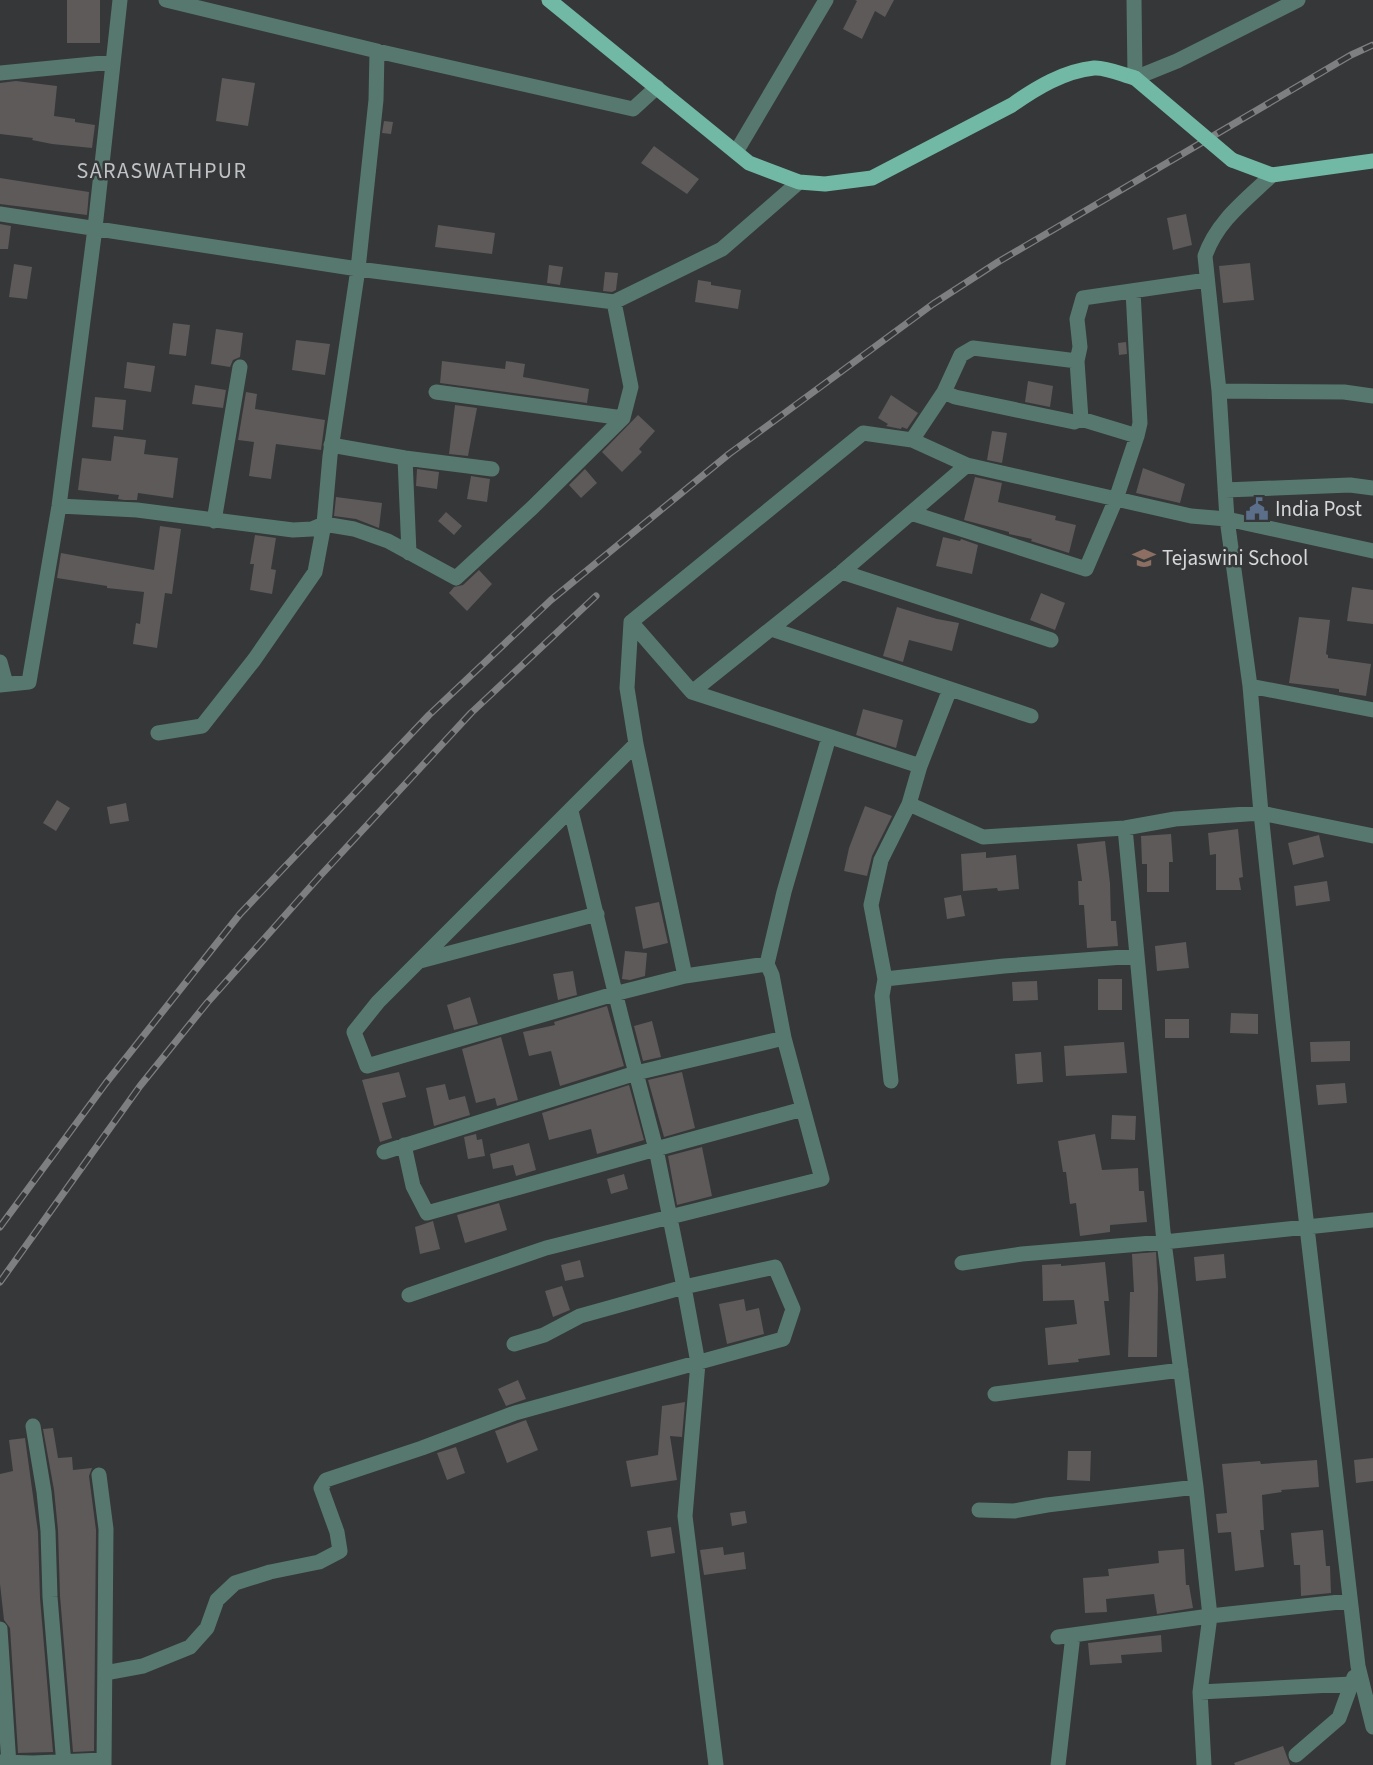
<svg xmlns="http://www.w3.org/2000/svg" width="1373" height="1765" font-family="'Source Sans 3',sans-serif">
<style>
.building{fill:#5d5a59}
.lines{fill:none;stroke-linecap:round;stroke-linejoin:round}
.minor{stroke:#57786e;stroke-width:15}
.major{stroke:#71b8a5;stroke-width:15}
.rail-casing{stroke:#7d7f81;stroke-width:7}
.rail{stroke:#353739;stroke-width:4.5;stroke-dasharray:14;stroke-linecap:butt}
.major-bridge{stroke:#71b8a5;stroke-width:15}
.labels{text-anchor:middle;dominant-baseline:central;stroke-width:5;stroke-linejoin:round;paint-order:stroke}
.poi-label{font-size:21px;fill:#d5d7d8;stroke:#353739;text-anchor:start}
.neighbourhood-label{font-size:22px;letter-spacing:1.5px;fill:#c0c3c6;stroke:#353739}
</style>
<rect width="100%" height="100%" fill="#353739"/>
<path class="building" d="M67,0H100V43H67Z
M855,0H894L885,17L875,11L862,39L843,29L857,1Z
M222,78L255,83L248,126L216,121Z
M16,81L57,86L54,116L75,119V122L95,125L92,148L52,144L32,140L33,138L0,134V83Z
M384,121L393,122L391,134L382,133Z
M654,146L699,179L687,194L641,163Z
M0,178L89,192L87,215L0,204Z
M1186,214L1192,245L1173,250L1167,218Z
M0,224L11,226L8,249H0Z
M438,225L495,233L492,254L435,247Z
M1250,263L1254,300L1223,303L1219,266Z
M14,264L32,267L27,299L9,297Z
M549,265L563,267L560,285L547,283Z
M605,272L618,273L616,290L612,292L603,291Z
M698,280L711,282V285L741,290L738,309L695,302Z
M173,323L190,325L186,356L169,354Z
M216,329L243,333L240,357L233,360L230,367L211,364Z
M296,340L330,344L325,375L292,370Z
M1126,342L1127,354L1119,355L1118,343Z
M442,361L505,369L506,361L525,364L523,377L589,389L587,403L440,383Z
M127,362L155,366L151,392L124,388Z
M1028,381L1053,386L1050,407L1025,402Z
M195,385L226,390L223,408L192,404Z
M246,392L257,394L255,409L325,420L321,450L276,444L271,479L249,476L254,442L238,440Z
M891,395L918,413L907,429L902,427L901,429L886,426L888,424L878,418Z
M95,397L126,400L123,430L92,427Z
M455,405L477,408L468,456L449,454Z
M638,415L655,431L639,449L642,452L622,472L602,452Z
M992,431L1007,433L1002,463L987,460Z
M114,436L146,440L144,454L178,458L173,498L138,493L137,500H124L118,499L119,495L78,490L82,458L111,461Z
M1143,468L1185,484L1180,503L1136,493Z
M417,469L439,472L437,489L416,486Z
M585,469L597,483L581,498L569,485Z
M471,476L490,479L487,502L467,499Z
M975,477L1002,483L998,502L1056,516L1055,520L1076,525L1069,553L1031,541L1032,539L1009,534V532L964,520Z
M336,497L382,503L379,528L356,519L334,516Z
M446,512L462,526L454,535L438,521Z
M160,526L181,529L172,594L165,593L157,648L133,644L136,623L140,624L144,592L107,588V586L57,578L61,553L154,570Z
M255,535L276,538L271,569L276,570L272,594L250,590L254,564H250Z
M943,537L960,541L961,539L978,545L972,574L936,566Z
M479,570L492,584L467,611L449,593L454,587L463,585Z
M1352,587L1373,590V624L1347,621Z
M1041,593L1065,603L1055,630L1030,620Z
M897,607L937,619L959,623L952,651L909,640L903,662L883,656Z
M1299,617L1330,620L1326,654L1328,655V658L1371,664L1366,696L1339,692V689L1289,683Z
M863,709L903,720L896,748L856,735Z
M57,800L70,808L56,831L43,823Z
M126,803L129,821L110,824L107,807Z
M865,806L892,816L872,856L867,876L844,871L849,848Z
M1238,829L1243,877L1239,878L1241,890H1216V854L1210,855L1208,833Z
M1171,834L1173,862H1169V892H1147V864H1142L1141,836Z
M1319,835L1324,857L1293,865L1288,843Z
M1105,841L1110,883L1111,921H1116L1118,946L1087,948L1084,905H1079L1078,881H1082L1077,844Z
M986,852V858L1016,855L1019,889L998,891L997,888L963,891L961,854Z
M1327,881L1330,901L1296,906L1294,886Z
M961,895L965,916L947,919L944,898Z
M659,902L668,943L643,949L635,907Z
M1186,942L1189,968L1157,971L1155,946Z
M625,951L647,953L645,976L630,980L622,979Z
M573,971L577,995L558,1000L553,974Z
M1098,979H1122V1010H1098Z
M1037,981L1038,1000L1013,1001L1012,982Z
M470,997L478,1024L454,1030L447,1005Z
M607,1006L624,1066L560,1086L551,1051L529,1056L523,1032L555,1025L554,1022Z
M1231,1013L1258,1014V1034L1230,1033Z
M1165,1019H1189V1038H1165Z
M652,1021L661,1057L643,1061L634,1026Z
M501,1037L518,1100L497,1106L495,1098L476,1103L462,1049Z
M1350,1041V1061L1311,1062L1310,1042Z
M1124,1042L1127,1073L1066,1076L1064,1046Z
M1041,1052L1043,1082L1017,1084L1015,1054Z
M399,1072L406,1097L382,1103L392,1138L380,1142L362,1080Z
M682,1072L695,1128L664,1137L648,1080Z
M1345,1083L1347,1103L1318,1105L1316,1085Z
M445,1084L449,1100L465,1096L470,1115L434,1126L426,1088Z
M629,1085L644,1140L597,1154L591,1129L549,1140L542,1113Z
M1112,1115L1136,1116L1135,1140L1111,1139Z
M476,1134L477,1140L482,1139L485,1156L468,1159L464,1137Z
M1095,1134L1102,1170L1138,1168L1139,1191H1144L1147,1222L1110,1225V1232L1080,1236L1076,1203L1070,1204L1066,1172H1063L1058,1141Z
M529,1143L536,1170L516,1176L513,1165L493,1169L490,1154Z
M702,1147L712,1196L677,1205L668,1156Z
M624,1174L628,1189L611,1194L607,1179Z
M499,1203L507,1230L465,1243L457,1215Z
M433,1221L440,1249L420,1254L415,1227Z
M1156,1252L1158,1288L1157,1357H1128L1130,1292H1134L1132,1254Z
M1224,1254L1226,1278L1196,1281L1194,1257Z
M580,1260L584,1277L565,1281L561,1265Z
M1105,1262L1109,1301H1104L1110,1355L1078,1359L1079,1362L1048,1365L1045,1328L1077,1324L1074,1300L1043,1301L1042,1265L1061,1264V1266Z
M562,1286L570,1310L553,1317L545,1291Z
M744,1299L746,1311L759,1308L764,1334L727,1344L719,1304Z
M518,1380L526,1399L506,1406L498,1389Z
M685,1402L682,1437L670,1436L677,1480L631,1487L626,1461L658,1455L662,1406Z
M526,1420L538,1450L507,1463L495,1431Z
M53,1428L58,1458L72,1457L73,1470L92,1468L89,1476L96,1530L94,1751L73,1752L60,1596L58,1530L54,1490L43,1429Z
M25,1438L38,1532L40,1598L53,1752L18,1753L10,1628L4,1620L0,1584V1474L13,1471L9,1440Z
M456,1447L465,1473L447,1480L437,1453Z
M1068,1451H1091L1090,1481L1067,1480Z
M1373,1458V1481L1356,1483L1354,1460Z
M1317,1460L1319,1487L1281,1490L1282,1492L1262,1495L1264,1530H1260L1264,1567L1235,1571L1231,1532L1218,1533L1216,1514L1227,1513L1222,1464L1260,1461L1261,1464Z
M745,1511L747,1523L732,1526L730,1513Z
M671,1527L675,1553L651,1557L647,1531Z
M1323,1530L1326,1566H1330L1331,1593L1301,1596L1300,1565H1294L1291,1533Z
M723,1547L724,1555L744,1552L746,1569L704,1575L700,1550Z
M1184,1549L1186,1585H1189L1193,1608L1157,1614L1154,1594L1106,1599L1107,1612L1085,1613L1083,1578L1109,1576L1108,1569L1159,1563L1158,1551Z
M1161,1635L1162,1652L1121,1655L1122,1663L1090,1665L1088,1643Z
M1283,1746L1290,1765H1235L1234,1763Z"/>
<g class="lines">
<path class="minor" d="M166,0L377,51L633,109L657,87
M1134,0L1135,78L1177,61L1298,0
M0,73L113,62
M736,152L826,0
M1272,175C1246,200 1217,221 1205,256L1219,391L1227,519L1250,686L1261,813L1283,1021L1358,1666L1373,1727
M0,214L358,269L614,302L722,249L799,182
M1133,291L1140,423L1137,436
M1219,391L1344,392L1373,396
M436,392L623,418
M1081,419L1077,361L1080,347L1077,319L1083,298L1207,280
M912,440L967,465L1191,516L1227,519L1373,551
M331,445L405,458L492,469
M405,458L409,553
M1225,490L1350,485L1373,488
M59,506L137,510L293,530L312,529L324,524L354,529L388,541L456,578L532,508L623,418L631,387L614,302
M911,513L1086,569L1116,499L1137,436L1081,419L1074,422L955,397L944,392
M214,521L240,367
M842,572L1051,640
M631,622L692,692L920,766
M771,629L1031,716
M0,662L6,684
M0,685L29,682L59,506L95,228L120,0
M1250,686L1373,710
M692,692L842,572L967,465
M158,733L202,726L254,660L315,572L324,524L330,456L358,269L376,100L377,51
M636,744L685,976
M909,804L983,837L1125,828L1175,819L1261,813L1373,836
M420,961L597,914
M767,964L784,892L829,737
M885,979L1004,966L1137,956
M784,1038L636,1073L656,1149L803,1109
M891,1081L882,996L885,979L871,905L881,860L909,804L920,766L950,689
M404,1145L413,1186L427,1213L656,1149L684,1287L698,1363L685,1516L716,1765
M384,1152L636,1073C612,986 593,898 571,811
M962,1263L1022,1254L1164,1242L1373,1220
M409,1295L546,1248L822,1179L784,1038L772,975L767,964L685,976L614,994L367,1066L354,1032L378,1002L636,744L627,688L631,622L863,433L912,440L944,392L961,355L973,348L1077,361
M995,1394L1181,1370
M33,1426L44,1492L48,1531L50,1597L64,1765
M99,1475L106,1529L104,1765
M979,1510L1014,1511L1047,1505L1196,1487
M0,1629L9,1765
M1058,1637L1210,1616L1196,1487L1164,1242L1125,828
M105,1673L143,1666L190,1647L207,1628L217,1600L235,1583L270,1572L319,1562L340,1551L337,1532L321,1488L326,1480L422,1448L515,1413L783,1339L793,1309L775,1267L684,1287L580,1316L544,1335L514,1344
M1200,1692L1351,1684
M1296,1755L1339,1718L1354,1677
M0,1762L33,1763L103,1760
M1058,1765L1073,1635
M1204,1765L1200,1692L1210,1616L1349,1601"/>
<path class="major" d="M549,0L749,163L799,182L825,184L872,178L1012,105C1036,88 1064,71 1094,68C1106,67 1123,75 1135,78
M1232,160L1272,175L1373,161"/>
<g class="rail-casing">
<path id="rail" d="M0,1227L106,1083L240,914L429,715L551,600L729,454L933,304L998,262L1351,55L1373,45
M0,1282L140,1086L207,1003L320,876L471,713L596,596"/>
</g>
<use href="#rail" class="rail"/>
<path class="major-bridge" d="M1135,78L1232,160"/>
</g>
<defs>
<g id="civic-bare" transform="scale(1.8)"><path d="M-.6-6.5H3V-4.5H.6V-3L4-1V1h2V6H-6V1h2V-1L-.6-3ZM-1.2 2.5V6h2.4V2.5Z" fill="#5c6f8a" stroke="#353739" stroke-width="2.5" paint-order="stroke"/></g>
<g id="school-bare" transform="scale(1.8)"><path d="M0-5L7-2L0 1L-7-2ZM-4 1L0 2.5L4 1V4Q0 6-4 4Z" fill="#8d6e63" stroke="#353739" stroke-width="2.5" paint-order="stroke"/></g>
</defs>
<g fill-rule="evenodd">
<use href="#civic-bare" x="1257" y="509"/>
<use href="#school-bare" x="1144" y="558"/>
</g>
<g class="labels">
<g class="poi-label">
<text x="1275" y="509">India Post</text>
<text x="1162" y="558">Tejaswini School</text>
</g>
<g class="neighbourhood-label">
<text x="162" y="171">SARASWATHPUR</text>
</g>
</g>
</svg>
